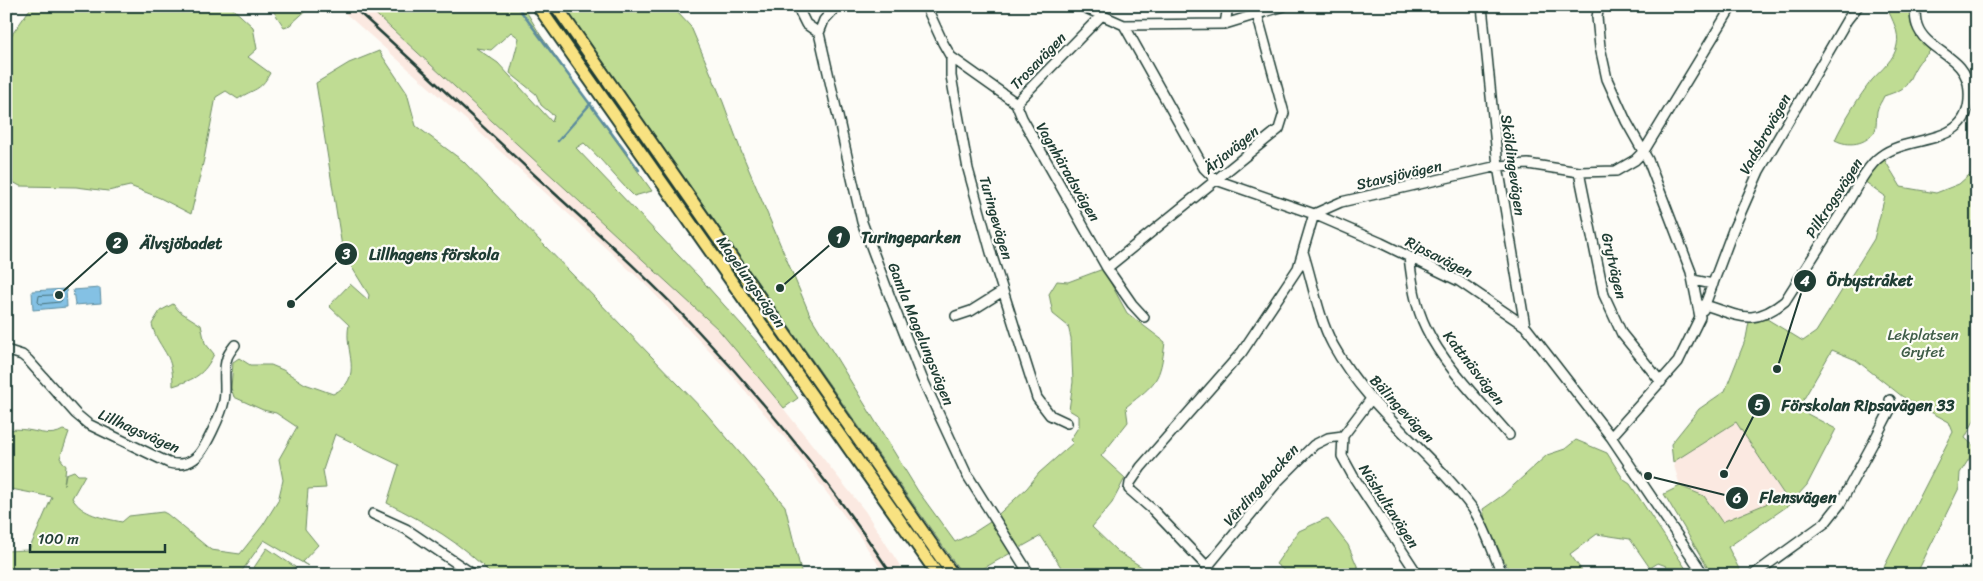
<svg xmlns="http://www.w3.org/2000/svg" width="1983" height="581" font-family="Sriracha,sans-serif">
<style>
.built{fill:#fbe9e1}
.green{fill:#bfdc93;stroke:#6f8c64;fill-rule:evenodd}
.water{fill:#84c1e4;stroke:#5c8c9e}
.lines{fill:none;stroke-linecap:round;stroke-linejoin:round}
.shore{stroke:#47727a;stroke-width:1}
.stream{stroke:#5c8c9e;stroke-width:2.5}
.minor-casing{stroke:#1f3d34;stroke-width:12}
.major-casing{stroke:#1f3d34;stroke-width:15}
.minor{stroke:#fdfcf7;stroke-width:9}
.major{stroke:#f8e281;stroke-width:11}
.rail{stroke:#1f3d34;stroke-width:2.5}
.labels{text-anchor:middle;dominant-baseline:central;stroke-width:4.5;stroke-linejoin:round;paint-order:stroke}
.street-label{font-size:15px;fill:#1f3d34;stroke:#fdfcf7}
.park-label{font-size:15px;fill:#3f5d47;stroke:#fdfcf7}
.leader{fill:none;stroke:#1f3d34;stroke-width:2}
.callout-dot{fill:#1f3d34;stroke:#fdfcf7;stroke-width:2}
.mark-label{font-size:15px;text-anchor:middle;font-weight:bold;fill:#fff}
.callout-label{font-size:16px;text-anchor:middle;font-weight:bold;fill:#1f3d34;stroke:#fdfcf7;stroke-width:4.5;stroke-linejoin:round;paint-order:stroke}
</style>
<rect width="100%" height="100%" fill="#fdfcf7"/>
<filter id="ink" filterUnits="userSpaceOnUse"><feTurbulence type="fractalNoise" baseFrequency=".02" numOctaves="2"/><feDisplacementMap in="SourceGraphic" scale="10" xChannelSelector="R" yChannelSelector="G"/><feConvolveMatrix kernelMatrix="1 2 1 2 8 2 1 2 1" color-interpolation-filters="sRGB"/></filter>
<g filter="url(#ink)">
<path class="built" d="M337,6H367L718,329L756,374L865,511L906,575H885L858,534L790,444L731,374L646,285L465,119Z
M1736,422L1785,497L1722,522L1704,496L1680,486L1673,462Z"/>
<path class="green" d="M32,6H230L253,27L257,49L248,57L270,73C260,92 254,88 238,99L226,91L216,97L204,159L191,214L160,198L130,186L108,191L76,187L20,186L6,178V43Z
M270,6H311L290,25L284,27Z
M367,6H523L541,36L652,191L634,196C616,179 603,160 584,143L576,148L698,276L758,343L798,398L784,408L718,329ZM511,32L519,38L510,73L536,94L541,105L554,116L552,122L498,63L476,48L491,50Z
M564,6H677L678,13L691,27L723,102L741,151L810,315L918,491L955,542L973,533L990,522L1027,488L1039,473L1073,443L1070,440L1079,426V416L1069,410L1073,382L1071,338L1068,326L1053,314L1049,294L1057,281L1068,282L1103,269L1127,313L1165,342C1160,382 1157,382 1126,407L1128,422L1101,456L1125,478L1112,503L1092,527L1117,551L1154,575H1066L1041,536L977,572L979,575H963Z
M1887,8H1909L1912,27L1930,51C1926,55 1920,60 1917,65C1904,87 1911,87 1884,96C1882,101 1878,106 1877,111C1876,117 1877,126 1875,131C1866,145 1848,147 1835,140C1843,122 1860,95 1872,80C1881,70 1895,59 1897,45C1900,33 1892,19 1887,8Z
M379,51L407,93L416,126L463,161L705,412L785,506L802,575H492C463,544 425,522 387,503L399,465L335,434L323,470L326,488L308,489L305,529L318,545L302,562L308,566L264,540L239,575H43L23,569L20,575H6V551L29,550L52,497L6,488V430C13,429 20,429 27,430C41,432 51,437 63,430L69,432L60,458L66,466L64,485L66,474L74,471L78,475H85L72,498C82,515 103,518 122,522L129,516L163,512L167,514L211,550L240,554L263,525L278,501L283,480L279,459L297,427L276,413L263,410L234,397L231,388L233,362L239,358L250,365H271L283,370L305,384L333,394C366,378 343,351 349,325L329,306L350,284L368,300L369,295L343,253L316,83L349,63Z
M1884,159L1901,187L1936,193L1959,184L1977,168V415L1965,438L1976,448L1960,473L1959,488L1916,575H1880L1953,432L1949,422L1903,397L1856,360L1832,350L1798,409L1836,429L1807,485L1789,505L1728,547L1742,575H1712L1664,494L1680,486L1704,496L1722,522L1785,496L1736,422L1673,462L1671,444L1699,409L1725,391L1746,338L1749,322L1767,319L1803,341L1816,332L1874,239L1885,196L1864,181Z
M173,304L179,311L201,325L205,343L214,354C204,375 195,379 173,386C173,376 172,366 168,357C161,344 155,338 152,324L160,311Z
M1576,440L1607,453L1624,480L1630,484L1690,575H1668L1666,566L1658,563L1650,568L1630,539L1597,534L1570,554L1585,575H1511L1485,520L1483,509L1503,495L1547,455L1565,449Z
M1327,518L1348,545L1361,575H1290L1276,564L1299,531Z
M267,548L295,567L290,575H249Z"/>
<path class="water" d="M100,288L101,303L75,305L73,290Z
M66,289L67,307L33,310L32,291Z"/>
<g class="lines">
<path class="shore" d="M60,295L62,300L60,302L40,304L38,302L39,296Z"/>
<path class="stream" d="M517,6L639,170
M558,141L591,103"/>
<g class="minor-casing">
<path id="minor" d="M797,6L806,24L819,33L862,222L890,297L922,378L966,473L1030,575
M926,6L943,43L951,57V76L968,169L992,256L1037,398L1050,415L1067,423
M1081,6L1124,25L1225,24L1284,6
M1482,6L1498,166L1525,326
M1599,6L1597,17L1600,47L1607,79L1626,121L1648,160L1691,272L1700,317L1678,362L1611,437
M1225,24L1228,6
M1124,25L1204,168L1216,180L1314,214L1381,243L1459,281L1525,326L1611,437L1704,575
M819,33L824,20L837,6
M951,57L1016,103L1022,118L1107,268L1132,304L1144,317
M1016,103L1101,16
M1579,172L1604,295L1622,334L1661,382
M1303,252C1313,283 1318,317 1333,345C1368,409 1430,451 1473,509C1486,528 1493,554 1503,575
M1409,257C1412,281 1415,306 1426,328C1444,366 1482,403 1509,435
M1107,268L1279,129L1284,113L1257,14
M1693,280L1713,284
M1705,305C1740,316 1753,327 1785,301C1806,268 1827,235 1848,202C1856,188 1868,165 1881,156C1911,133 1973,148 1969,91C1968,55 1926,53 1917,25C1915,20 1915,12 1915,6
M1703,310L1733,230L1759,171L1847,20L1858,6
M956,316L971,311L1003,291
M6,350L22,355L28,360L76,414L88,424L169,463C178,465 186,465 194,459C204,453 222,412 224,401C227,387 222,371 227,358C228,354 232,349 235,345
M1371,399L1343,436L1342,456L1353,476L1418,575
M373,514L406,529L474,575
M1208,566L1279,480L1314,445L1328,438L1343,436
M1215,575L1153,510L1129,489L1130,483L1141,467L1242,352L1298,268L1314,214L1341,202L1498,166L1528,164L1579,172L1616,171L1635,160L1644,151L1732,6
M1753,575L1825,523L1840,504L1873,443L1891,408L1890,400"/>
</g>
<g class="major-casing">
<path id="major" d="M538,6L938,575
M556,6L953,575
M6,8L7,6"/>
</g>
<use href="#minor" class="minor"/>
<use href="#major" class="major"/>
<path class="rail" d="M352,6C411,59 468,113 526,167C584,221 644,273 698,331C770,407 834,488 892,575"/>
</g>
</g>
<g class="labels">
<g class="street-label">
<text transform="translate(1038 61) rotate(-46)">Trosavägen</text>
<text transform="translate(1765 134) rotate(-61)">Vadsbrovägen</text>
<text transform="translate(1231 150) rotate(-39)">Ärjavägen</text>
<text transform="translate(1513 165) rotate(82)">Sköldingevägen</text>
<text transform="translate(1068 172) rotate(60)">Vagnhäradsvägen</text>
<text transform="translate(1399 175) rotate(-13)">Stavsjövägen</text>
<text transform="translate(1834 198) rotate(-57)">Pilkrogsvägen</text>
<text transform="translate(996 218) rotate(74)">Turingevägen</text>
<text transform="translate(1439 257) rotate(27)">Ripsavägen</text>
<text transform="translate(1614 266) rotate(77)">Grytvägen</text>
<text transform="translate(751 282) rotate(55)">Magelungsvägen</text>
<text transform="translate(921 334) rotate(68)">Gamla Magelungsvägen</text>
<text transform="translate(1474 368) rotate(52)">Kattnäsvägen</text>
<text transform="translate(1402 409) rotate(47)">Bälingevägen</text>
<text transform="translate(139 431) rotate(24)">Lillhagsvägen</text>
<text transform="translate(1261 485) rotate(-48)">Vårdingebacken</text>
<text transform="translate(1389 506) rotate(57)">Näshultavägen</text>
</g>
<g class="park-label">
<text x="1923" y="335">Lekplatsen<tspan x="1923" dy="17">Grytet</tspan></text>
</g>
</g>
<path class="leader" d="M780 288L839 237M59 295L117 243M291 304L346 254M1777 369L1805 281M1724 474L1759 405M1648 476L1737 498"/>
<g class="callout-dot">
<circle cx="780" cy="288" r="5"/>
<circle cx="59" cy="295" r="5"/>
<circle cx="291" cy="304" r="5"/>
<circle cx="1777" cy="369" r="5"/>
<circle cx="1724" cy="474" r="5"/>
<circle cx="1648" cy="476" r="5"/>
<circle cx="839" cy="237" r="12"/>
<circle cx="117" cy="243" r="12"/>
<circle cx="346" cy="254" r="12"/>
<circle cx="1805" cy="281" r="12"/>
<circle cx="1759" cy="405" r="12"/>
<circle cx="1737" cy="498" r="12"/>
</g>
<g class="mark-label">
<text x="839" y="243">1</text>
<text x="117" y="248">2</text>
<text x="346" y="259">3</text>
<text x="1805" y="286">4</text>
<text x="1759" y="410">5</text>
<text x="1737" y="503">6</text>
</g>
<g class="callout-label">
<text x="911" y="243">Turingeparken</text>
<text x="181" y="249">Älvsjöbadet</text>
<text x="434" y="260">Lillhagens förskola</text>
<text x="1870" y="286">Örbystråket</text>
<text x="1868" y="411">Förskolan Ripsavägen 33</text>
<text x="1798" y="503">Flensvägen</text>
</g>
<rect width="1983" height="581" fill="none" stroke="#fdfcf7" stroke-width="25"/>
<rect x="12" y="12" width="1958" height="556" fill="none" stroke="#1f3d34" stroke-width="2" filter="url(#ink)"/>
<path d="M30 544v8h135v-8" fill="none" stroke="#1f3d34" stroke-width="2.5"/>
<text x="38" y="544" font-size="15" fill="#1f3d34" stroke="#fdfcf7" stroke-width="4" paint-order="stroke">100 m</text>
</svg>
